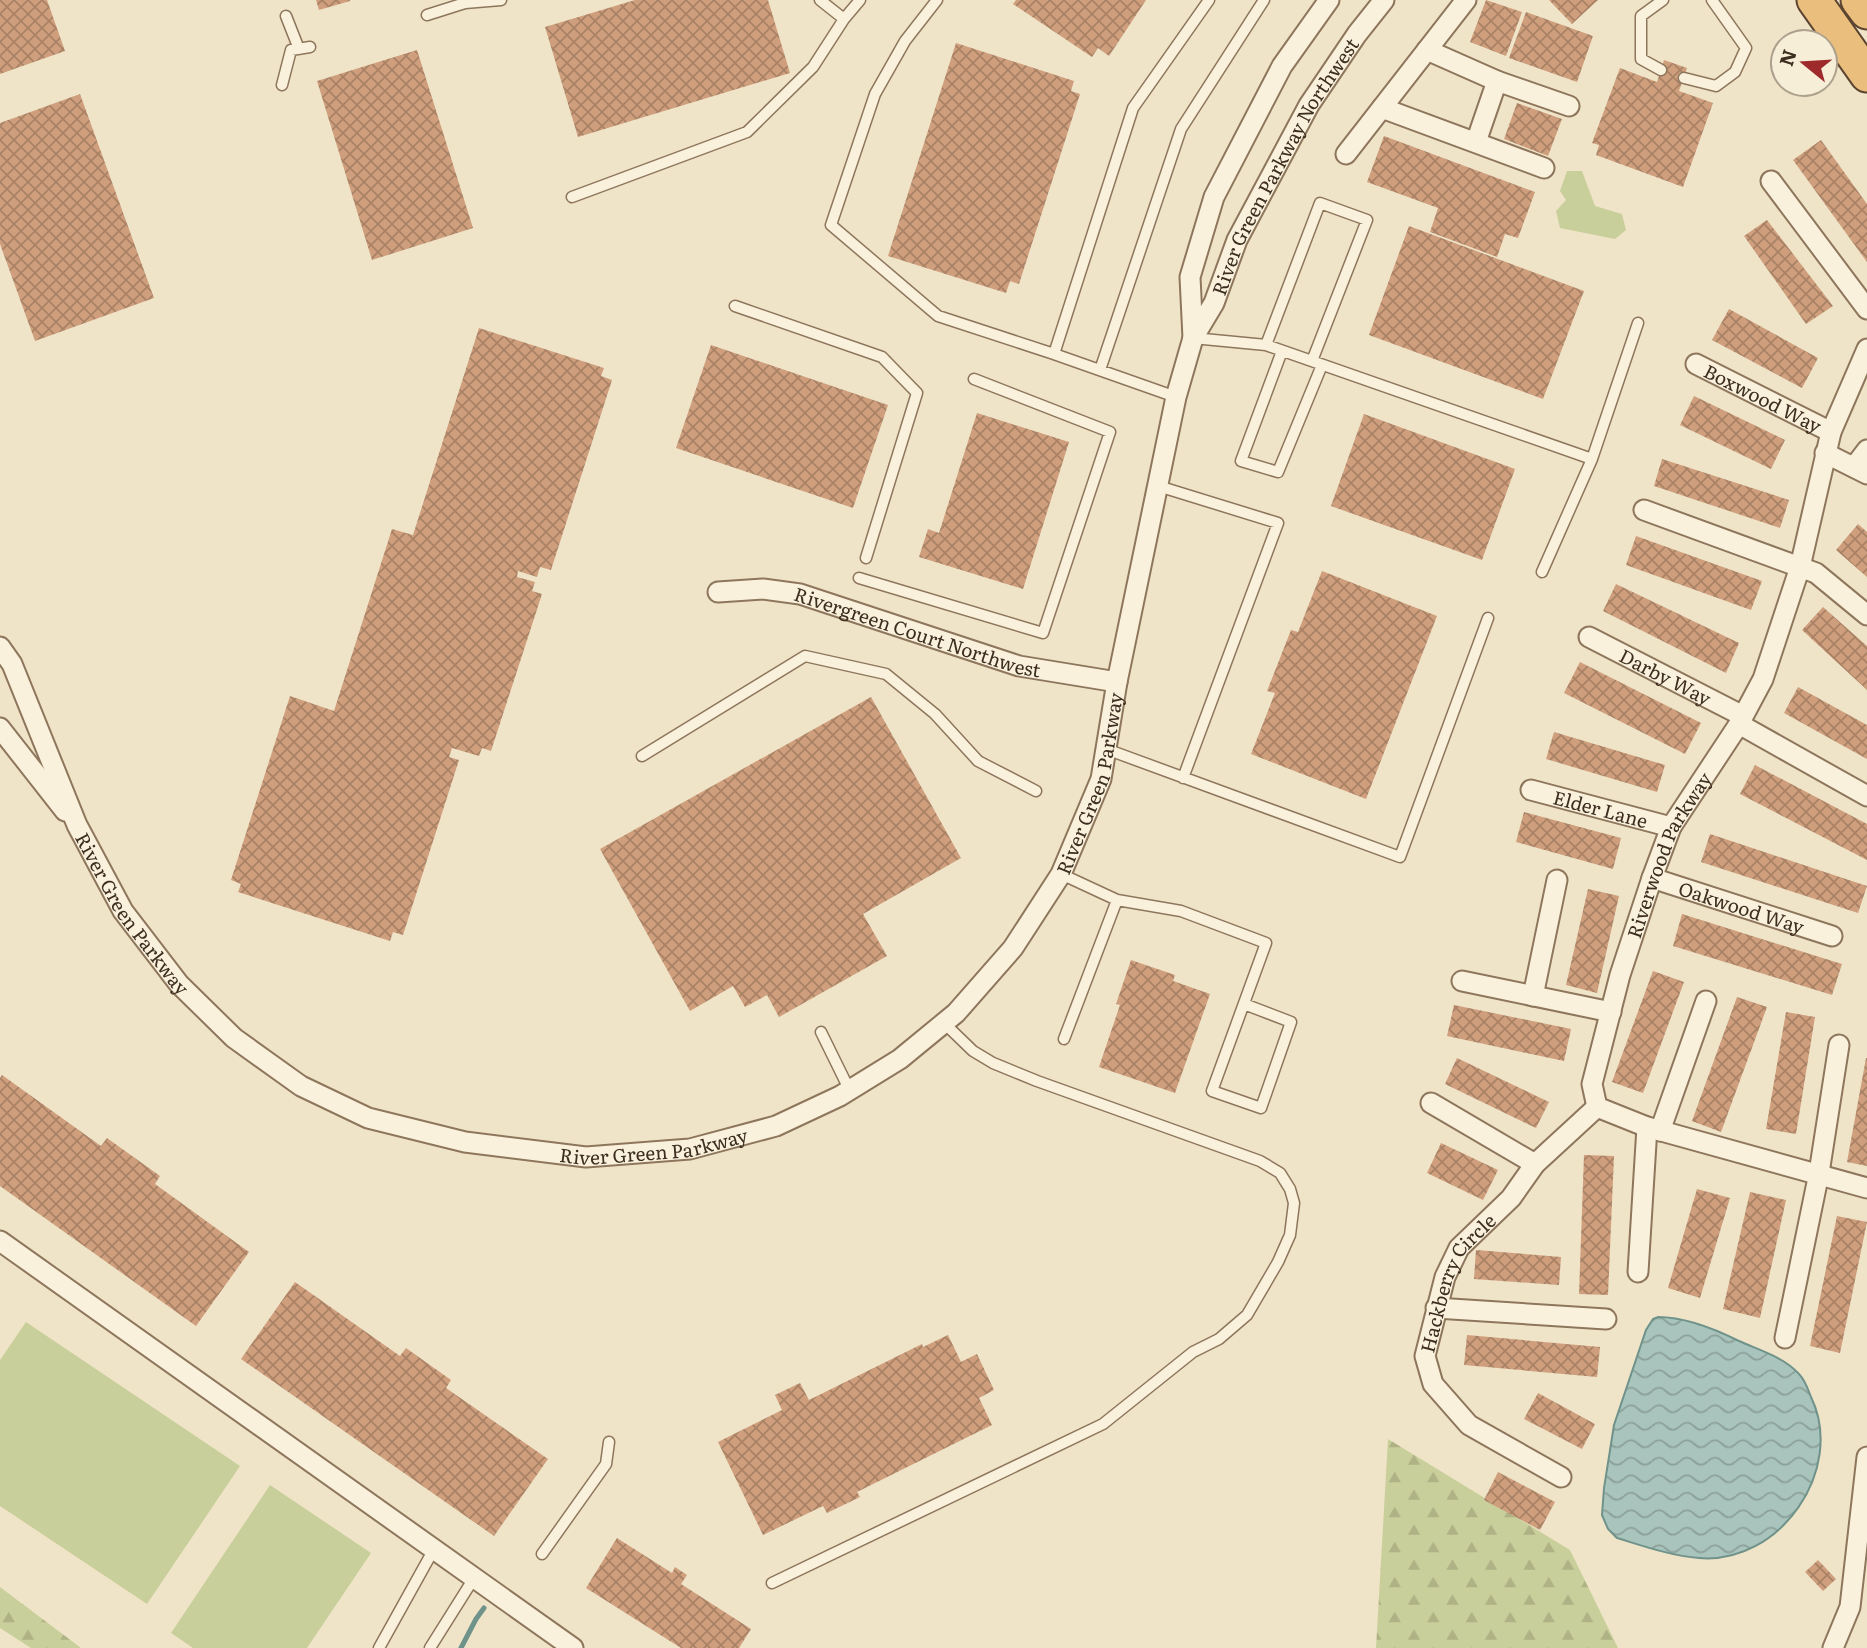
<svg xmlns="http://www.w3.org/2000/svg" width="1867" height="1648" font-family="Literata,serif">
<style>
.forest{fill:url(#forest-firs)}
.park{fill:#c9cf9b}
.water{fill:url(#water-waves);stroke:#6f938a;stroke-width:2}
.lines{fill:none;stroke-linecap:round;stroke-linejoin:round}
.stream{stroke:#6f938a;stroke-width:5}
.building{fill:url(#building-cross-hatch)}
.service-casing{stroke:#8d765c;stroke-width:13}
.minor-casing{stroke:#8d765c;stroke-width:23}
.trunk-casing{stroke:#5b4430;stroke-width:37}
.service{stroke:#faf1dc;stroke-width:10}
.minor{stroke:#faf1dc;stroke-width:19}
.trunk{stroke:#eabe7c;stroke-width:33}
.labels{text-anchor:middle;dominant-baseline:central;stroke-width:7;stroke-linejoin:round;paint-order:stroke}
.street-label{font-size:19px;fill:#3d2e20;stroke:#f7eed8}
</style>
<defs>
<pattern id="forest-firs" width="22" height="20" patternUnits="userSpaceOnUse" patternTransform="scale(1.75)"><rect width="22" height="20" fill="#c9cf9b"/><path d="M5 1l3.5 6h-7zM16 11l3.5 6h-7z" fill="#aeb285"/></pattern>
<pattern id="water-waves" width="16" height="10" patternUnits="userSpaceOnUse" patternTransform="scale(1.75)"><rect width="16" height="10" fill="#a9c4bc"/><path d="M0 5q4-4 8 0t8 0" fill="none" stroke="#8ba098"/></pattern>
<pattern id="building-cross-hatch" width="8" height="8" patternUnits="userSpaceOnUse" patternTransform="scale(1.75)"><rect width="8" height="8" fill="#cf9f7d"/><path d="M0 0l8 8M0 8l8-8" fill="none" stroke="#a98266"/></pattern>
</defs>
<rect width="100%" height="100%" fill="#f0e4c8"/>
<path class="forest" d="M1388,1439L1570,1550L1618,1648H1376Z
M0,1587L81,1648H31L0,1628Z"/>
<path class="park" d="M1567,171H1582L1595,206L1622,214L1626,230L1615,239L1560,228L1556,211L1566,200L1560,191Z
M26,1322L240,1466L147,1604L0,1506V1360Z
M270,1485L371,1553L307,1648H193L171,1633Z"/>
<path class="water" d="M1658,1317C1685,1317 1715,1329 1739,1341C1759,1350 1784,1357 1799,1374C1805,1380 1808,1389 1811,1397C1846,1469 1780,1565 1699,1558C1672,1556 1643,1546 1617,1538L1608,1529L1602,1515L1604,1488L1614,1425L1646,1330L1653,1319Z"/>
<g class="lines">
<path class="stream" d="M461,1648L476,1619L484,1608"/>
</g>
<path class="building" d="M0,0H47L65,51L0,74Z
M316,0H350V1L319,10Z
M635,0H768L790,73L578,137L545,27Z
M1016,0H1146L1109,56L1098,48L1092,57L1013,4Z
M1486,0L1522,12L1506,56L1470,42Z
M1549,0H1598L1572,24Z
M1526,12L1593,36L1577,82L1509,58Z
M956,43L1074,81L1071,91L1080,94L1019,284L1010,281L1006,293L888,256Z
M417,50L473,228L372,260L317,81Z
M1664,60L1687,68L1679,91L1713,103L1683,187L1596,155L1599,145L1592,143L1620,68L1657,82Z
M80,94L154,298L35,341L0,244V123Z
M1517,103L1562,119L1548,156L1504,139Z
M1384,136L1535,192L1518,238L1505,234L1497,257L1430,232L1438,208L1367,182Z
M1821,140L1867,204V262L1793,160Z
M1767,220L1833,306L1806,324L1744,236Z
M1409,226L1584,291L1543,399L1369,335Z
M1729,309L1818,358L1802,388L1712,340Z
M479,328L604,368L601,376L612,380L551,570L540,567L537,577L518,571L517,577L535,582L532,591L542,594L491,751L482,748L479,756L452,748L449,757L459,760L403,935L393,932L390,941L238,892L241,884L231,880L290,696L334,711L392,529L413,535Z
M711,345L888,405L853,508L676,448Z
M1694,396L1785,440L1771,469L1680,425Z
M977,413L1069,442L1023,589L919,557L928,529L939,533Z
M1364,414L1515,469L1482,560L1331,506Z
M1662,459L1789,500L1780,528L1654,486Z
M1858,524L1867,532V577L1836,550Z
M1636,536L1762,581L1751,610L1626,565Z
M1322,571L1437,616L1366,799L1251,754L1275,693L1267,691L1291,630L1298,632Z
M1616,584L1739,643L1726,673L1603,611Z
M1823,607L1867,646V690L1802,630Z
M1580,662L1701,723L1685,754L1564,693Z
M1798,687L1867,725V759L1784,713Z
M871,697L961,858L863,914L887,956L779,1017L767,995L745,1007L733,986L690,1011L600,849Z
M1554,732L1665,765L1657,792L1546,759Z
M1755,765L1867,824V860L1740,794Z
M1524,812L1621,838L1613,869L1516,842Z
M1710,834L1867,886L1858,913L1701,862Z
M1588,889L1619,896L1597,993L1566,985Z
M1682,914L1842,964L1832,995L1673,946Z
M1131,960L1175,975L1173,981L1210,994L1175,1093L1099,1067L1120,1005L1116,1004Z
M1653,971L1684,982L1643,1093L1612,1082Z
M1737,997L1767,1007L1721,1132L1692,1121Z
M1454,1005L1571,1029L1564,1061L1447,1036Z
M1786,1012L1815,1017L1796,1134L1766,1129Z
M1457,1058L1549,1102L1536,1128L1445,1084Z
M1866,1058H1867V1166L1847,1162Z
M2,1075L101,1146L107,1138L160,1176L155,1184L249,1252L196,1326L0,1186V1078Z
M1441,1143L1498,1170L1483,1200L1427,1173Z
M1584,1155L1614,1156L1608,1295L1579,1294Z
M1697,1189L1730,1198L1700,1298L1668,1288Z
M1750,1192L1786,1200L1760,1318L1723,1309Z
M1837,1216L1867,1222L1840,1353L1810,1346Z
M1476,1250L1561,1257L1559,1285L1474,1279Z
M295,1282L400,1356L406,1348L451,1380L446,1388L548,1459L494,1536L241,1359Z
M948,1335L961,1362L977,1354L994,1390L979,1398L992,1425L857,1492L860,1497L827,1513L823,1506L763,1535L718,1442L782,1410L775,1395L800,1383L809,1400L922,1344L923,1347Z
M1467,1335L1600,1347L1597,1377L1464,1365Z
M1538,1393L1595,1424L1582,1449L1524,1419Z
M1498,1472L1555,1502L1540,1530L1484,1500Z
M617,1538L672,1573L675,1567L687,1575L681,1584L751,1629L739,1648H681L586,1588Z
M1818,1560L1836,1579L1823,1591L1805,1572Z"/>
<g class="lines">
<g class="service-casing">
<path id="service" d="M820,0L844,19
M937,0L905,41L875,94L831,225L938,316L1054,354
M427,15L465,3L501,0
M286,16L299,49
M1661,70L1641,59V16L1663,0
M1684,78L1716,86L1735,72L1746,48L1712,0
M282,85L291,50L310,47
M572,197L747,132L813,67L844,19L860,0
M735,306L882,357L917,393L866,558
M1193,338L1266,345L1592,459L1638,323
M1266,345L1320,203L1367,220L1312,361
M1282,351L1241,461L1278,472L1322,365
M1100,370L1181,129L1264,0
M1176,397L1054,354L1133,108L1209,0
M1158,486L1278,523L1183,778
M1542,572L1592,459
M859,578L1043,633L1110,432L974,379
M1106,749L1400,857L1488,618
M642,756L805,656L886,674L935,714L978,761L1036,791
M1061,874L1117,900L1064,1039
M1117,900L1181,911L1266,943L1212,1091L1261,1108L1291,1022L1244,1004
M821,1032L850,1091
M542,1554L606,1464L609,1442
M772,1583L1103,1424L1193,1352L1219,1339L1247,1315L1278,1262L1290,1235L1294,1203L1290,1189L1280,1173L1260,1161L1037,1081L993,1063L973,1051L944,1023
M379,1648L434,1549
M430,1648L474,1578"/>
</g>
<g class="minor-casing">
<g id="minor">
<path d="M1427,50L1497,81L1476,142"/>
<path d="M1497,81L1569,106"/>
<path d="M1382,108L1544,168"/>
<path d="M1346,154L1466,0"/>
<path d="M1771,181L1867,309"/>
<path d="M1193,338L1190,277L1214,197L1282,66L1329,0"/>
<path id="s1" d="M1696,364L1831,432"/>
<path d="M1825,453L1867,474"/>
<path d="M1854,467L1867,450"/>
<path d="M1644,510L1816,573L1867,615"/>
<path id="s2" d="M718,592L763,589L800,594L1019,666L1117,682"/>
<path id="s3" d="M1589,637L1743,716"/>
<path id="s4" d="M0,647L12,664L77,825L123,911L179,984L234,1038L301,1086L368,1118L465,1142L586,1157L690,1149L776,1126L840,1096L900,1059L956,1013L1013,948L1061,874L1101,779L1117,682L1176,397L1193,338L1214,303L1237,240L1309,105L1357,34L1384,0"/>
<path d="M1739,724L1867,796"/>
<path d="M0,728L65,811"/>
<path id="s5" d="M1531,790L1671,827"/>
<path id="s6" d="M1652,878L1832,936"/>
<path d="M1462,981L1611,1012"/>
<path d="M1533,996L1557,880"/>
<path d="M1431,1103L1535,1164"/>
<path id="s7" d="M1597,1107L1592,1084L1620,975L1652,878L1671,827L1739,724L1763,679L1800,567L1831,432L1867,349"/>
<path d="M1597,1107L1647,1127L1867,1188"/>
<path d="M1660,1131L1706,1001"/>
<path d="M0,1241L573,1648"/>
<path d="M1638,1272L1647,1127"/>
<path d="M1436,1308L1606,1319"/>
<path d="M1785,1338L1819,1173L1839,1045"/>
<path id="s8" d="M1561,1477L1469,1425L1433,1384L1425,1356L1445,1277L1459,1248L1511,1198L1535,1164L1597,1107"/>
<path d="M1833,1648L1850,1607L1867,1457"/>
</g>
</g>
<g class="trunk-casing">
<path id="trunk" d="M1814,0L1867,75
M1858,0L1867,12"/>
</g>
<use href="#service" class="service"/>
<use href="#minor" class="minor"/>
<use href="#trunk" class="trunk"/>
</g>
<g class="labels">
<g class="street-label">
<text stroke="none"><textPath href="#s4" startOffset="2170">River Green Parkway Northwest</textPath></text>
<text stroke="none"><textPath href="#s1" startOffset="75">Boxwood Way</textPath></text>
<text stroke="none"><textPath href="#s2" startOffset="206">Rivergreen Court Northwest</textPath></text>
<text stroke="none"><textPath href="#s3" startOffset="86">Darby Way</textPath></text>
<text stroke="none"><textPath href="#s4" startOffset="1517">River Green Parkway</textPath></text>
<text stroke="none"><textPath href="#s5" startOffset="72">Elder Lane</textPath></text>
<text stroke="none"><textPath href="#s7" startOffset="266">Riverwood Parkway</textPath></text>
<text stroke="none"><textPath href="#s6" startOffset="94">Oakwood Way</textPath></text>
<text stroke="none"><textPath href="#s4" startOffset="299">River Green Parkway</textPath></text>
<text stroke="none"><textPath href="#s4" startOffset="908">River Green Parkway</textPath></text>
<text stroke="none"><textPath href="#s8" startOffset="271">Hackberry Circle</textPath></text>
</g>
</g>
<g transform="translate(1804 63) rotate(288)"><circle r="33" fill="#f7eed8" stroke="#ada18e" stroke-width="2"/>
<path d="M0-5L12 26L0 18L-12 26Z" fill="#9e2a2b"/>
<text y="-10" font-size="19" font-weight="bold" text-anchor="middle" fill="#3d2e20">N</text>
</g>
</svg>
